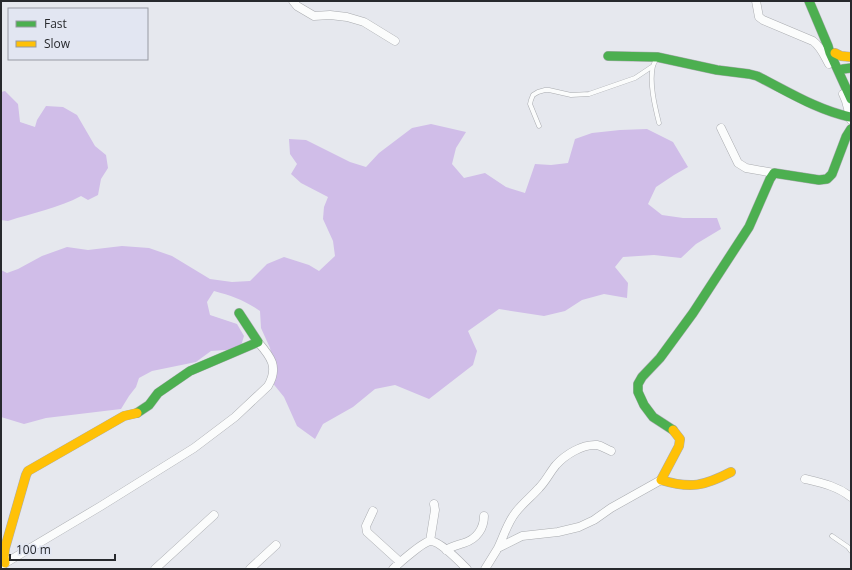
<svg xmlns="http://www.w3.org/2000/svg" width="852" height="570" font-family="'Open Sans',sans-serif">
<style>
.forest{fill:#d0bde8}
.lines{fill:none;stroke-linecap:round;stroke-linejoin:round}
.lane-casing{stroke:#aaacb0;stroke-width:5}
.street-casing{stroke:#aaacb0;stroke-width:9}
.fast-casing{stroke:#aaacb0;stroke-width:10}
.slow-casing{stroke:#aaacb0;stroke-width:10}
.lane{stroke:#fbfcfc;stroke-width:4}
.street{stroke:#fbfcfc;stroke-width:8}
.fast{stroke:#4caf50;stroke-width:9}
.slow{stroke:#ffc107;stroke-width:9}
</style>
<rect width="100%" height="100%" fill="#e6e8ee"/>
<path class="forest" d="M5,91L18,104L20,122L35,127L37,120L46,106L63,107L77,115L95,146L106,155L108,168L101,179L98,195L88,200L81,196C59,208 32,213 8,221L1,220V92Z
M431,124L466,132L456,148L452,164L464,178L485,173L506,187L525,193L535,164L551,165L568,163L575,139L592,133L620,130L647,129L673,142L688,167L674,175L656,187L648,204L662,215L683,218H717L721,229L696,244L681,258L654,255L623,257L615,267L628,283L627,298L604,294L582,300L565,311L544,316L499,309L468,331L477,351L473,365L429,399L395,385L375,389L353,407L323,424L315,439L297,426L284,397L271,381L273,363L270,348L261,328L260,311C244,300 232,296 214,291L207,302L210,315L237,324L244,336L240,349L211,351L196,362L152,371L139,378L136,387L129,396L121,409L46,418L24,424L1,417V270L7,273L18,269L42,256L67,247L88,250L122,246L149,248L172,256L210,279L232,282L250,281L267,264L284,257L309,265L319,271L335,256L333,241L323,219L324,207L328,197L301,183L291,174L297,164L290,154L289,139L306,140L350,162L366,167L379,153L412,128Z"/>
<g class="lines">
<g class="lane-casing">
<path id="lane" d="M657,57C656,60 654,63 653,66C649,83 655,107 659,123
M539,126L530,104L531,100L533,95L538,92L545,90H549L571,95L589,94L635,78L653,66
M832,536L848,547L851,551"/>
</g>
<g class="street-casing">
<path id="street" d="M293,1L297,6L314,16L330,15L347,17L364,22L395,41
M756,1L759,17L763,20L813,41C821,47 824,55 829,64
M843,94L846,101L851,120
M721,128L738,163L746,168L774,173
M805,479C822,483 837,486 851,497
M373,511L366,526L367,532L400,562
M430,541L435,510L434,504
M498,548C504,536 507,523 516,512C523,503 532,496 539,488C546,481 550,472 556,465C565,455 582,444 597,445C602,446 606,449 611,451
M446,550C452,546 458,545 464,543C477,539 484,528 484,516
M2,565L101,506L194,448L235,417L268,386C279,367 271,357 258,342
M155,569L214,515
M250,569L276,545
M393,569C399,563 423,542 430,541C439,540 461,563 467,569
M485,569L498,548L522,536L558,532L579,527L594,520L611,508L661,480"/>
</g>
<g class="fast-casing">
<path id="fast" d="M809,1L828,46L830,53L851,99
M608,56L657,57L717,70L749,74L757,76C787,91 817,110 850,117
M843,69L851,68
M137,413L149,405L158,393L190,371L258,342L239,313
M673,430L653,417L644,405L638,392V384L642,377L660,358L693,313L749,227L770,179L774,173L819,180L827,179L832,174L846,137L851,129"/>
</g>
<g class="slow-casing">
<path id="slow" d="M835,53L841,56L851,57
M673,430L680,439L679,446L661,480C691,489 704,486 731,472
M5,563L4,556L5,548L26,475L28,471L124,416L137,413"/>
</g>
<use href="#lane" class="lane"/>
<use href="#street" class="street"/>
<use href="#fast" class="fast"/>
<use href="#slow" class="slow"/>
</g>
<rect width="852" height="570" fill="none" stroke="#27292d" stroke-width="4"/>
<rect x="8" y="8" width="140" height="52" fill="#e2e6f2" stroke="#979aa3"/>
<rect x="16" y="21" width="20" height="6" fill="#4caf50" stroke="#979aa3"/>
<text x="44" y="28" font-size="12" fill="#27292d">Fast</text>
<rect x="16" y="41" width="20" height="6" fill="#ffc107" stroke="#979aa3"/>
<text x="44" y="48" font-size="12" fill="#27292d">Slow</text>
<path d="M10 554v6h105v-6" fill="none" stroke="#27292d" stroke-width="2"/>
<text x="16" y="554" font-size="12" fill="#27292d" stroke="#e2e6f2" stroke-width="3" paint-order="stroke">100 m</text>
</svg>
